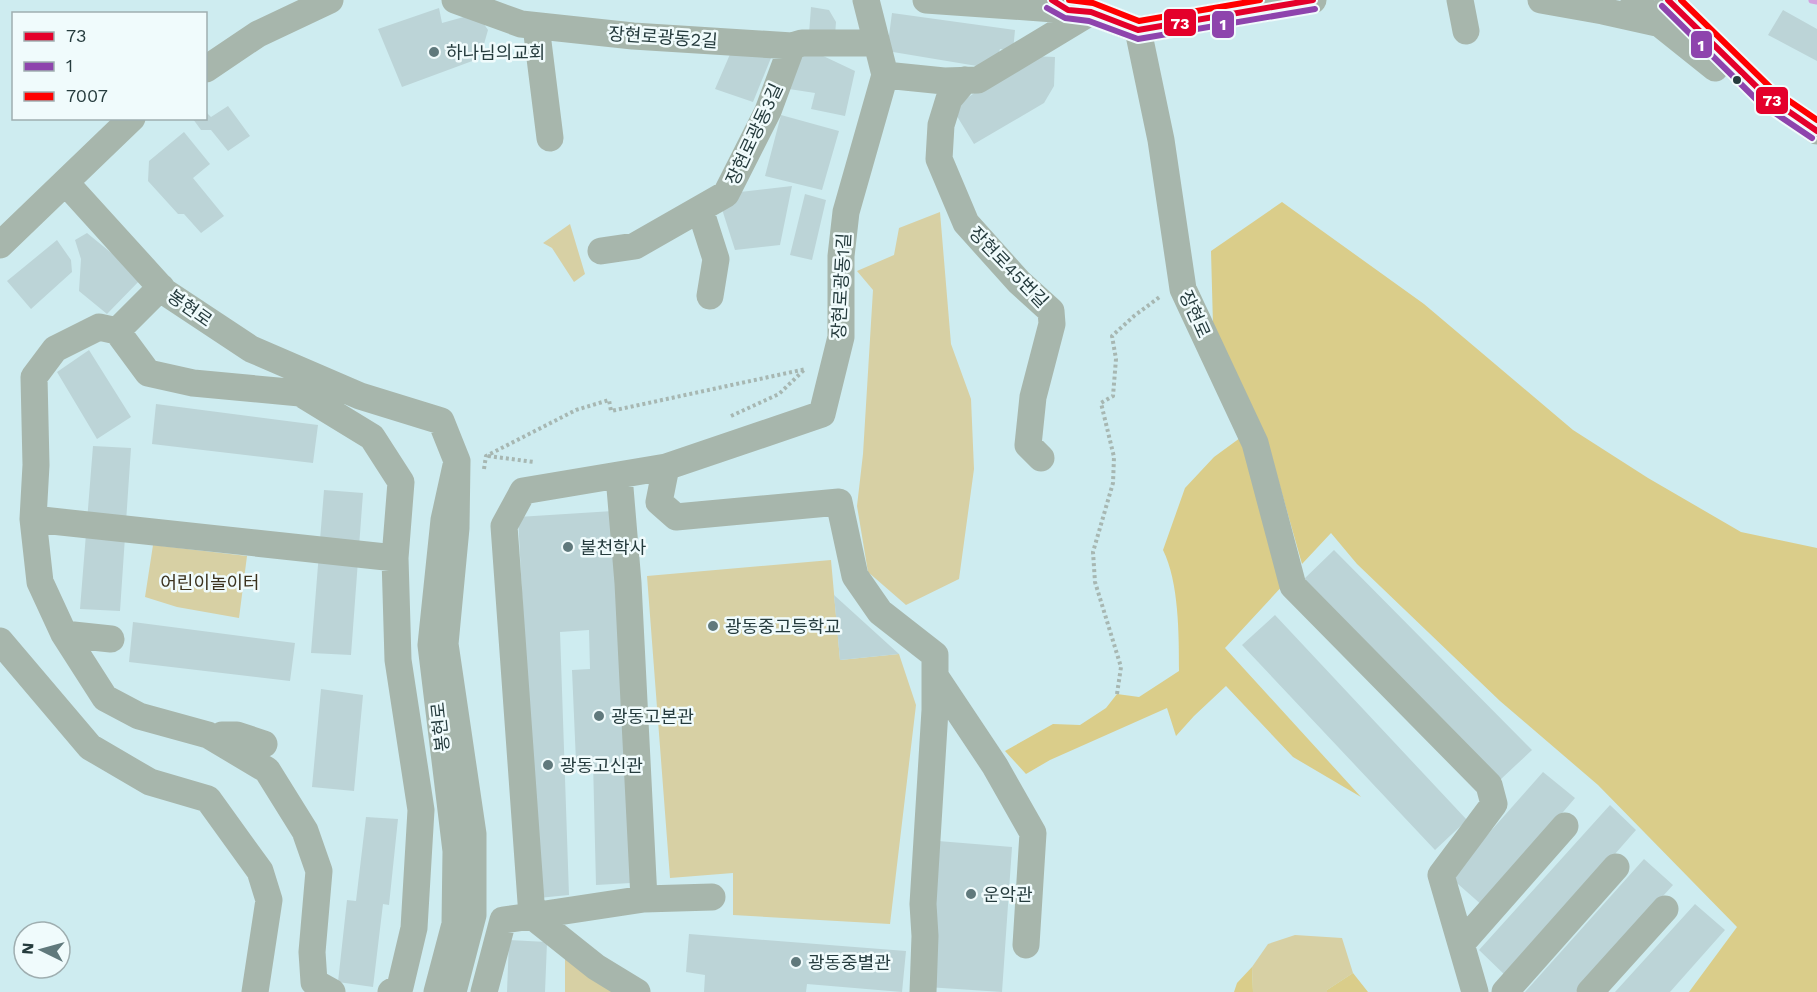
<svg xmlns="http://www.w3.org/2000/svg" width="1817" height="992" font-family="'Work Sans','Noto Sans KR',sans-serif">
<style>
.green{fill:#d7d0a4}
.forest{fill:#dacd8a}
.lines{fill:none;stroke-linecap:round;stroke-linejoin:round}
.stream{stroke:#d4a5df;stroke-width:7}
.building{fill:#bcd4d7}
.path{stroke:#a7b7b2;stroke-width:4;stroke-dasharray:3 3;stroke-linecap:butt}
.minor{stroke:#a7b6ac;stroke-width:27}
.bus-1-casing{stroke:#f0fbfc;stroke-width:10}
.bus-2-casing{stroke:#f0fbfc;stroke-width:10}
.bus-3-casing{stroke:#f0fbfc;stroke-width:10}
.bus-1{stroke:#e4002b;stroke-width:6}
.bus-2{stroke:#8e44ad;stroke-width:6}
.bus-3{stroke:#f00;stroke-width:6}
.poi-dot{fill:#60797c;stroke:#f0fbfc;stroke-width:2}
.bus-dot{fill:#253b3d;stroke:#f0fbfc;stroke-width:2}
.labels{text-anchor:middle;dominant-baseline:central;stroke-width:5;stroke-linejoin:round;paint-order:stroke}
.street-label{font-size:18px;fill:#253b3d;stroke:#f0fbfc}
.poi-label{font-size:18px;fill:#253b3d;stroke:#f0fbfc;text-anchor:start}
.park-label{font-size:18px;fill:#3b321e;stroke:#f0fbfc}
.line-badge{stroke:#f0fbfc;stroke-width:2}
.badge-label{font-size:16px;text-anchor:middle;font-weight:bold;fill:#fff}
</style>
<rect width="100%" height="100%" fill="#ceecf0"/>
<path class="green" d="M940,212L951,344L971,399L974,469L959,579L906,605L868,572L857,506L863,454L873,290L857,271L894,255L899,228Z
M570,224L585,274L574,282L552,248L543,243Z
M153,545L247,556L239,618L177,607L145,597Z
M831,560L840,660L899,654L916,705L890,924L733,915V873L670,878L647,576Z
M1295,935L1342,938L1353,973L1327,990V992H1253L1252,967L1268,944Z
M565,951L615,992H565Z"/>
<path class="forest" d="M1282,202L1424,304L1573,430L1648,478L1741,532L1817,548V992H1689L1737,927L1598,785L1500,701L1357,564L1331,533L1302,564L1266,437L1213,325L1211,251Z
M1240,438L1286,582L1225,648L1361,797L1293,757L1226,686L1194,716L1176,736L1167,708L1050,760L1026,774L1005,751L1053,724L1080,725L1106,708L1117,694L1139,697L1179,671C1179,635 1179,582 1163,550L1185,488L1214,457Z
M1252,967L1253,992H1234L1237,983Z
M1353,973L1368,992H1327V990Z"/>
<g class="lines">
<path class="stream" d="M1812,0L1817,1"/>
</g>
<path class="building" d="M811,7L829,10L836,22L835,36L809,34Z
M439,8L442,23L471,15L482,21L488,30L484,44L475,60L402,87L378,29Z
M1783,10L1817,29V61L1768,35Z
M892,13L1015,30L1013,51L1000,49L997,58L983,67L887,51Z
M734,45L771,58L753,102L715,89Z
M797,53L819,54L855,71L845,116L811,109L815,93L789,89Z
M1030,56L1055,57L1054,86L1044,103L974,144L952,108Z
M228,106L250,136L228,151L211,130H201L193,119L206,118V112L211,117Z
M781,115L839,131L822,190L765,176Z
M184,132L210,164L193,178L224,216L201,233L184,214H178L148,181L149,161Z
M792,186L780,245L735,250L721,206L740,192Z
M805,194L826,200L812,260L790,255Z
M87,233L142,278L107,314L79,291L81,259L75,240Z
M57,240L71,260L72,272L31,309L7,281Z
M89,350L131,417L97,439L57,372Z
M156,404L318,425L313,463L152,444Z
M93,446L131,448L120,611L80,609Z
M324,490L363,493L351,655L311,653Z
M613,511L631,883L596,885L593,761L576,762L572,670L590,669L589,630L560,632L569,895L538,898L518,517Z
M1334,550L1532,750L1500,780L1302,581Z
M834,595L899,654L840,660Z
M1275,615L1467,820L1435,850L1242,645Z
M133,622L295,643L290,681L129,662Z
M321,689L363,695L354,791L312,787Z
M1543,772L1575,798L1483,906L1450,877Z
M1610,805L1636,830L1507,977L1479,950Z
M366,817L398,819L389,905L383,904L373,987L338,982L347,900L356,901Z
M938,841L1012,847L1002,992L927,987Z
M1644,859L1673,885L1576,992H1525Z
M1695,904L1725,930L1670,992H1615Z
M689,934L906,951L902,992L807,984L806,992H704L705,975L686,972Z
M509,940L547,942L545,992H507Z"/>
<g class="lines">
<path class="path" d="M731,416L779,394L805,369
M488,456L534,462
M484,469L486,456L576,410L609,400L611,411L806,369
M1117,694L1121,667L1095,582L1093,552L1113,483L1114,457L1101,403L1113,396L1116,359L1112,336L1134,316L1161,296"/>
<path class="minor" d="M455,0L521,24L633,36L792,46L802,43H875
M866,0L885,75L846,212L841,256V337L822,414L666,467L659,502L676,517L839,502L855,576L880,612L935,655V710L923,904L925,936L923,992
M926,0L1068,10
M1052,0L1068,10L1091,12L1138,30L1313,0
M1460,0L1466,31
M1541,0L1603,11L1657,23
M1634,0L1660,24L1715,68
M1668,0L1766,96L1817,131
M536,26L550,138
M1138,30L1161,140L1183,289L1255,443L1293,586L1489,785L1494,804L1441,875L1475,992
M206,69L258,34L330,0
M885,75L944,81L978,80L1091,12
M965,80L949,99L941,125L939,159L966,223L1019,282L1051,311L1052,324L1033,397L1028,445L1041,458
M66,183L165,292L251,349L360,396L441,421L457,461
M700,209L716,259L710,296
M0,245L132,118
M601,251L635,246L726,194L768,111L792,46
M117,331L161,287
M619,476L628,583L644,899
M33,519L395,558
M64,634L111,639
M0,641L90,747L150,782L208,799L260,871L269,900L255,992
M935,676L995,766L1033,833L1026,945
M222,735H237L264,744
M532,916L644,899L712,897
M532,916L596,967L637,992
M1461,944L1565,826
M332,992L314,982L312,952L319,871L305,831L267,770L208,735L139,716L105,698L64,634L40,582L33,519L36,465L34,377L55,349L99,327L117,331L148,373L193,383L300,393L372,437L401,482L395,558L398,660L421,810L414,928L400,987L391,992
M437,992L455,924L456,851L431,645L444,520L457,461L456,528L445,644L473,834V915L453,992
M484,992L503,920L532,916L504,526L523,491L666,467
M1505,992L1616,867
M1590,992L1665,909"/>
<g class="bus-1-casing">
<path id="bus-1" d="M1052,0L1068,10L1091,12L1138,30L1313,0
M1668,0L1766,96L1817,131"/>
</g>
<g class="bus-2-casing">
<path id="bus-2" d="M1662,6L1760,103L1812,138
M1047,8L1065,18L1089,21L1138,39L1315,9"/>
</g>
<g class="bus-3-casing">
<path id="bus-3" d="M1069,0L1093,3L1139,21L1260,0
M1681,0L1772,89L1817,120"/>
</g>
<use href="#bus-1" class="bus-1"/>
<use href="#bus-2" class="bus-2"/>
<use href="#bus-3" class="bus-3"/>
</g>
<g class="poi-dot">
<circle cx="434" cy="52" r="6"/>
<circle cx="568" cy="547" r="6"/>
<circle cx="713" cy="626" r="6"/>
<circle cx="599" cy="716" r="6"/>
<circle cx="548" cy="765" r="6"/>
<circle cx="971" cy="894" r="6"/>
<circle cx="796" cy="962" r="6"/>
</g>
<circle class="bus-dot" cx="1737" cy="80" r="5"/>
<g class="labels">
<g class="street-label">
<text transform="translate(663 37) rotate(4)">장현로광동2길</text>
<text transform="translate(754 134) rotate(-65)">장현로광동3길</text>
<text transform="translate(1009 267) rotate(46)">장현로45번길</text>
<text transform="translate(841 286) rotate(-87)">장현로광동1길</text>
<text transform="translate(190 308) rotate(35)">봉현로</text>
<text transform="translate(1195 314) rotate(66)">장현로</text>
<text transform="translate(440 727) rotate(-96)">봉현로</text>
</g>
<g class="poi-label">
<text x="446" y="52">하나님의교회</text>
<text x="580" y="547">불천학사</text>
<text x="725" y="626">광동중고등학교</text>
<text x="611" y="716">광동고본관</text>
<text x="560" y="765">광동고신관</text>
<text x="983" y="894">운악관</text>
<text x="808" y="962">광동중별관</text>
</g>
<g class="park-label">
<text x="210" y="582">어린이놀이터</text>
</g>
</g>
<g class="line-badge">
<rect x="1163" y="8" width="34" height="29" rx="6" fill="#e4002b"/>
<rect x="1211" y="10" width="24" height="29" rx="6" fill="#8e44ad"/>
<rect x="1690" y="30" width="23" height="29" rx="6" fill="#8e44ad"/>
<rect x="1755" y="86" width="34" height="29" rx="6" fill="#e4002b"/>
</g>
<g class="badge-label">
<text x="1180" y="29">73</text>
<text x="1223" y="30">1</text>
<text x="1701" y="51">1</text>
<text x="1772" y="106">73</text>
</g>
<rect x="12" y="12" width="195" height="108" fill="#f0fbfc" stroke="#9faeb0" stroke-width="1.5"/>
<rect x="24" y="32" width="30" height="9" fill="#e4002b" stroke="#9faeb0" stroke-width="1.5"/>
<text x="66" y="42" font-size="18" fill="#253b3d">73</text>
<rect x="24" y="62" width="30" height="9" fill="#8e44ad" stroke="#9faeb0" stroke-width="1.5"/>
<text x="66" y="72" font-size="18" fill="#253b3d">1</text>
<rect x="24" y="92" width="30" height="9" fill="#ff0000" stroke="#9faeb0" stroke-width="1.5"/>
<text x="66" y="102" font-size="18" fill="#253b3d">7007</text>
<g transform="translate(42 950) rotate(275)"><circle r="28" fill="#f0fbfc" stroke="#9faeb0" stroke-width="1.5"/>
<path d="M0-4.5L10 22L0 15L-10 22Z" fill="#60797c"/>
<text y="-9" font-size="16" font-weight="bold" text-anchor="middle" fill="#253b3d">N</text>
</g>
</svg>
